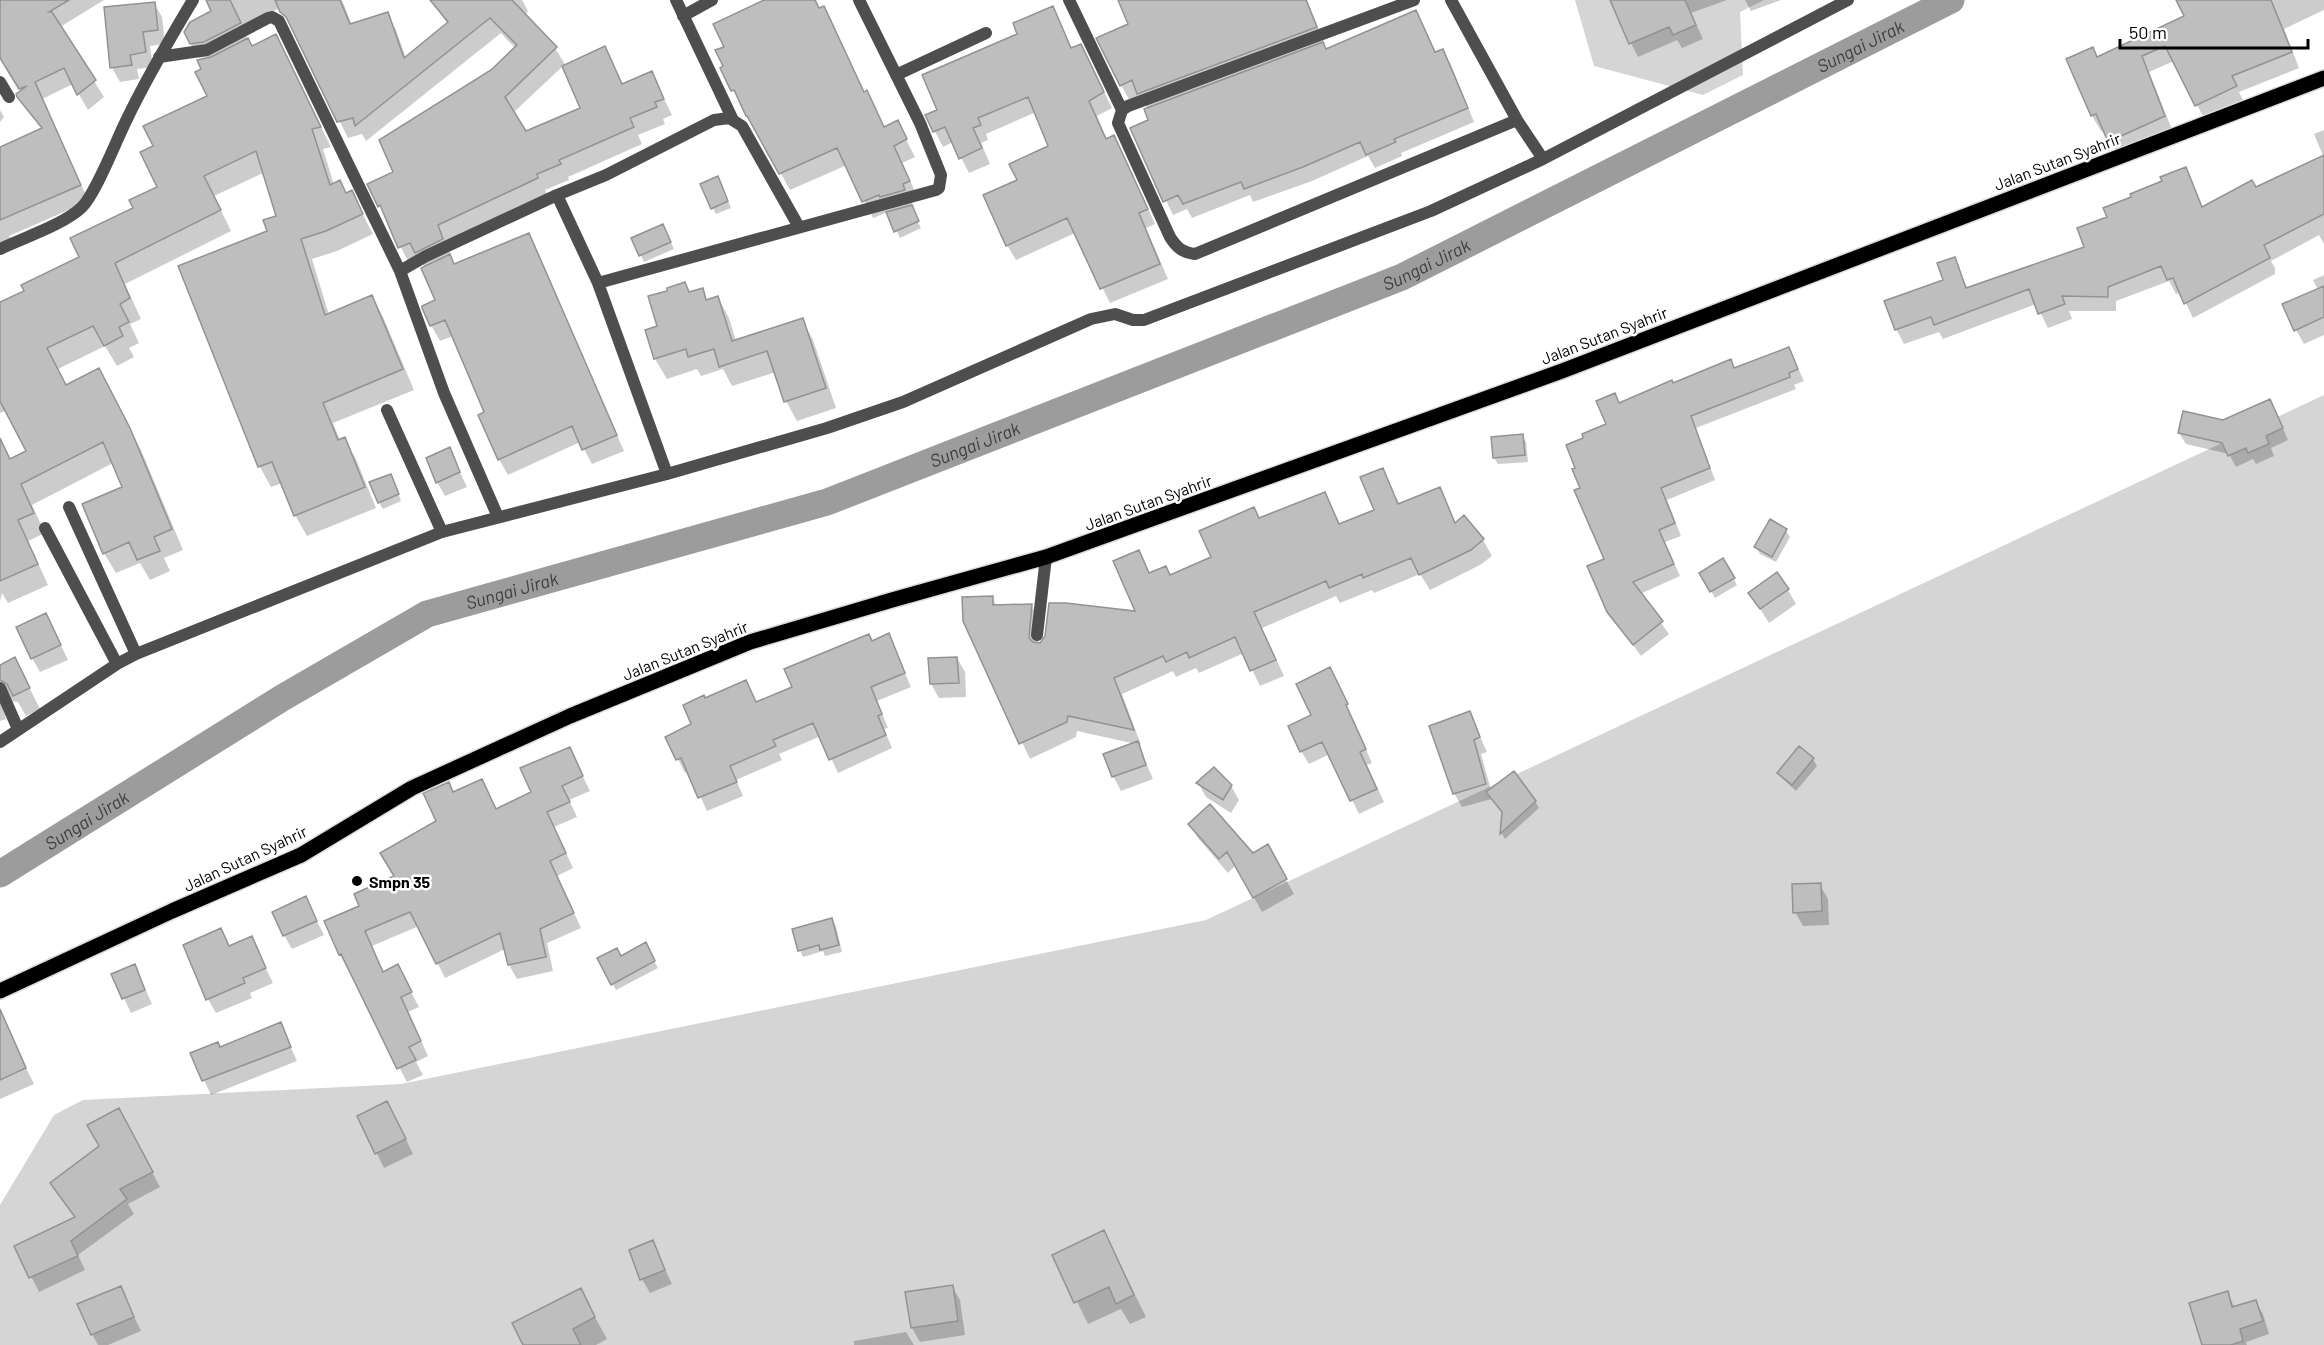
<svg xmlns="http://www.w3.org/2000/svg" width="2324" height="1345" font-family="Barlow,sans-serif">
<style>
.green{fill:#d5d5d5}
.shadow{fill:#0003;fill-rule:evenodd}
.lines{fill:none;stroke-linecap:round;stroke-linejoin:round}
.canal{stroke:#9c9c9c;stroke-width:27}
.building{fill:#bebebe;stroke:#929292;stroke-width:1.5}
.primary-casing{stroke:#dbdbdb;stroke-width:18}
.service{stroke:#4e4e4e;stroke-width:12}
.minor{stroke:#4e4e4e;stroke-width:12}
.primary{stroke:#000;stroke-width:15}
.poi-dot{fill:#000;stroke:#fff;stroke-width:2}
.labels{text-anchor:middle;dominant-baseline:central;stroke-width:5;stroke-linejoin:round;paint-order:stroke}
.street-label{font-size:16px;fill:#000;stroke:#fff}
.poi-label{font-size:16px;font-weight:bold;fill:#000;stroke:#fff;text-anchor:start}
.water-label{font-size:18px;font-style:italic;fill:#3d3d3d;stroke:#fff}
</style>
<rect width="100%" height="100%" fill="#fff"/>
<path class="green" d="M1575,0H1764L1740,12L1743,75L1703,95L1594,66Z
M2324,395V1345H0V1205L54,1115L83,1100L401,1084L1206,920Z"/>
<path class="shadow" d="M0,0H104L60,27L104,97L88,110L73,84L30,105L0,57Z
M217,0H342L352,25L387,13L396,30L406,58L448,25L432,0H522L528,11L524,15L555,48L566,66L605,48L623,85L651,73L672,115L663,119L665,124L638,135L642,144L568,177L569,180L545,190L547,194L446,242L451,256H450L455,266L528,235L537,251L624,451L592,464L580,442L508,475L499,459L486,413L453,336L440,341L431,325L437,301L425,268L420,259L409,263L369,184L395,173L515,48L501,33L366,141L362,134L348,138L295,32L280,8L242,26L247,38L252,48L276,36L331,147L323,149L334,185L347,194L351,192L373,234L337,251L312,259L329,315L372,297L383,317L414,390L333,423L340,440L344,439L356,459L376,508L307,536L295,515L282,483L271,487L260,467L180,267L268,232L278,217L265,172L214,196L231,231L125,284L141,319L130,324L139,343L129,348L134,357L117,366L105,346L58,369L67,387L110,390L141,450L183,550L164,558L170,571L150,580L140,563L116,573L104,553L124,487L113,463L32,505L45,533L28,541L48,585L8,603L2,593L0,601V465L28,452L7,410L0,413V303L26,292L81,257L159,187L155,147L209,96L203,69L206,57L199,58L191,44L213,12ZM563,66L583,108L526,133L513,113Z
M765,0H816L820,9L824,7L865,93L867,92L885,128L897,122L915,157L902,163L918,198L911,201L914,207L911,208L921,228L900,238L888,212L873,218L847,165L790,190L722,68L725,67L726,47Z
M1119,0H1307L1325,44H1323L1331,58L1415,12L1436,54L1443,51L1451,65L1474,122L1401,153L1402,156L1375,168L1368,156L1312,181L1253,202L1250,195L1192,218L1187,209L1173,215L1132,129L1150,121L1148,109L1141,97L1130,101L1121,85L1130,25Z
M1615,0H1727L1691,13L1703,39L1682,48L1677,40L1638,57L1631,43Z
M1745,0H1781L1751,11Z
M2178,0H2324V10L2284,29L2299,68L2239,92L2244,102L2205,120L2174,61L2149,72L2173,132L2118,157L2104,130L2101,131L2092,116L2068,60L2097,59L2186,17Z
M154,3L162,17L165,44L150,46L153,67L137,69L139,79L120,82L112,68L105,8Z
M1053,8L1072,49L1089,61L1112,108L1097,116L1107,140L1114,137L1122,152L1155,224L1146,228L1168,279L1110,303L1075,233L1016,260L1007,245L1050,146L1036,112L986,134L988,140L981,143L990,164L969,173L953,142L943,147L927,116L939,111L1019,35Z
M0,110L4,117L0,122Z
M2324,130V158L2314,134Z
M0,148L65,152L89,201L9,236L11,241L0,246Z
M2185,168L2203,208L2256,189L2324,171V244L2319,235L2271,261L2275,268V274L2193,318L2181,293L2176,294L2169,281L2116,301V311H2069L2072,319L2048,328L2036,304L1943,339L1939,332L1904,344L1896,329L1945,281L1954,259L1968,289L2086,248L2109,218Z
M721,184L731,208L716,214L713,208Z
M666,232L674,249L644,262L633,239Z
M2324,275V335L2304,344L2296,330L2318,290L2313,280Z
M685,284L690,293L702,290L708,301L718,298L729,318L736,341L802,320L813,340L836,408L797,421L786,401L776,372L732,386L723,369L701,376L697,369L667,379L655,359L647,331L659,327L669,292Z
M1789,348L1804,381L1794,385L1796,389L1696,428L1715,480L1667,500L1681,536L1665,542L1680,576L1640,594L1669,634L1641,656L1609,612L1606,559L1582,489L1585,438L1608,425L1619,404L1673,385L1730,361L1735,369Z
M2276,412L2288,440L2271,448L2274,456L2256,464L2253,459L2236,467L2229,454L2186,444L2179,433L2223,422Z
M1522,435L1526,442L1528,462L1498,464L1494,458Z
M449,449L467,487L445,496L437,482Z
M1382,470L1400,505L1439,489L1456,524L1464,518L1483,540L1492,556L1480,565L1430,590L1420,574L1374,593L1372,590L1340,603L1336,596L1262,628L1284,676L1260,686L1244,653L1199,673L1196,668L1176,677L1173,671L1122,694L1141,745L1138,744L1153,779L1121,791L1113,776L1136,744L1077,731L1076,737L1030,759L964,620L992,598L997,606L1031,605L1040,621L1038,647L1138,613V552L1150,574L1170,576L1213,558L1259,519L1324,494L1340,525L1376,511Z
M394,482L401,501L383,509L379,502Z
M1786,531L1790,537L1776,562L1760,554L1756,547Z
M1723,560L1737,585L1715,598L1701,573Z
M1788,590L1796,604L1769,623L1750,593Z
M53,629L68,660L40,672L32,658Z
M888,635L911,687L877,701L888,728L884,729L892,748L838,773L821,736L779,754L782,760L736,780L743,796L707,811L689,771L685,773L667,737L693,725L705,700L746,682L757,704L794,688Z
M957,658L965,672L966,697L939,698L931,684Z
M15,659L40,709L26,716L18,702L8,701L3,709L6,719L0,721V666Z
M1336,682L1372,763L1367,765L1384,802L1359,814L1330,754L1309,764L1301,751L1313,716Z
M1469,712L1487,752L1481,754L1491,790L1535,801L1539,808L1505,839L1502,834L1504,813L1492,799L1462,807L1454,793Z
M569,749L590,791L569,800L577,817L554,827L573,868L557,876L581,928L547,943L553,971L517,979L509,965L505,949L445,978L419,926L372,946L384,973L405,981L419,1007L408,1012L428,1056L416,1062L423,1075L407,1082L340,955L326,922L361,907L396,877L438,822L454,793L482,781L497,810L533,793Z
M1813,759L1817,766L1796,791L1783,779L1779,773Z
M1198,783L1231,786L1239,800L1231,813L1206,797Z
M1190,824L1253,855L1267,846L1294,894L1262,912L1236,865L1228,873L1198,838Z
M1820,885L1828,899L1829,925L1803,926L1795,912Z
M305,898L324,935L292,949L284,935Z
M832,919L836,926L842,952L825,956L823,951L803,957L800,950Z
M220,930L230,947L251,938L273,983L250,993L252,998L216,1013L208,999Z
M645,945L658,968L616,990L599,959L621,958Z
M135,966L152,1004L131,1013L113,975Z
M280,1024L297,1061L211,1095L192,1054L220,1049Z
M10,1035L34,1084L0,1099V1039Z
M359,1116L395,1117L413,1154L384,1168Z
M127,1124L160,1187L128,1204L134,1214L78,1255L85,1270L39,1292L16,1246L75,1218L52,1183L101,1146Z
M1104,1232L1146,1317L1130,1324L1121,1309L1088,1324L1054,1255Z
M652,1242L672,1284L650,1293L642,1279Z
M952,1286L960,1300L965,1335L920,1342L912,1328L907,1293Z
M120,1288L141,1331L108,1345H98L92,1334Z
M580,1290L607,1339L596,1345H525Z
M2227,1293L2235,1308L2255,1302L2263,1314L2269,1334L2246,1342L2247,1345H2204Z
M906,1332L914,1345H854V1341Z"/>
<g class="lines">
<path class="canal" id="s1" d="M0,874L282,698L427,614L827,502L1402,277L1951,0"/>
</g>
<path class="building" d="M0,0H69L49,12H52L96,80L77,95L64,68L35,82L81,185L0,220V147L42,128L17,97L16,94L27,86L19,89L0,58Z
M206,0H230L241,23L204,42L190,44L184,32L190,22L211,11Z
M275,0H340L350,24L388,12L404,58L448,22L430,0H512L557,47L505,97L526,131L580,108L562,66L605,46L622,84L652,71L664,99L655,102L657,107L630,118L634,127L559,160L561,164L537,174L538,178L438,225L443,239L415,253L410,243L398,248L380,205L378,207L367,184L393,172L379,140L491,70L517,45L490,18L355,126L353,118L337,122L286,17L280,12Z
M764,0H815L819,8L824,6L864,92L867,90L884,127L898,120L907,139L894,146L910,181L903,184L905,190L880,197L879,195L862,202L837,148L779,174L747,116H746L734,90L731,91L720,68L723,66L715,50L724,47L713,24Z
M1118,0H1306L1317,27L1137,94L1132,80L1120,86L1096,38L1128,24Z
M1610,0H1685L1696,25L1673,35L1669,27L1629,44Z
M2176,0H2271L2292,52L2232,76L2237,86L2195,106L2165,46L2142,56L2165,116L2108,142L2096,114L2091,116L2066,59L2093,47L2097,57L2184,16Z
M155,2L158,30L143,32L146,52L130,55L132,65L110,68L104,7Z
M1053,6L1071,48L1081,44L1104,92L1089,101L1106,139L1114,135L1148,209L1139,213L1160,264L1100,289L1067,218L1006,246L983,195L1017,180L1009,164L1048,146L1028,97L978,118L981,125L973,128L982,148L959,159L945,127L933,132L925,115L937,110L922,75L1017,34L1013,23Z
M1416,10L1435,52L1443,49L1468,108L1394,139L1396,142L1366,155L1360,142L1303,167L1244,189L1241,182L1183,204L1178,195L1163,202L1130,128L1148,120L1144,109L1323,42L1326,49Z
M276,34L321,127L312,129L330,185L340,180L346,193L352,190L363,214L326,231L301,239L325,315L372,295L403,369L323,403L338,440L345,437L365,487L294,516L272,462L258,467L178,266L267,231L263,220L276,216L256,151L204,176L221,210L115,263L130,298L120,304L129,322L119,327L123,336L104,346L93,326L47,348L66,385L99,368L130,428L172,529L154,537L160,551L137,560L129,542L103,554L82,504L122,487L103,442L21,484L34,513L18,520L38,564L0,581V438L10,459L26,451L0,401V302L24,291L21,285L79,257L70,238L133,208L129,200L157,187L140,152L153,146L143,126L207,96L195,72L201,69L197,60L211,57L248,38L252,46Z
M2324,155V214L2264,245L2270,258L2184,304L2173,278L2167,280L2161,266L2108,287V297L2062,296L2065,304L2038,314L2029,289L1934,325L1931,317L1895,330L1884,301L1943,280L1937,263L1955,257L1966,288L2084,247L2077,228L2107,217L2103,208L2131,197L2130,194L2162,181L2160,177L2186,167L2202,207L2252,180L2256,187Z
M718,176L728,201L711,209L700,184Z
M912,205L919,221L894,232L886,212Z
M663,224L671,242L639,256L631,238Z
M529,233L617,435L582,450L572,426L498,460L478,415L484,412L445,320L430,326L422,308V306L435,300L421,268L450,254L454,264Z
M685,282L689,292L703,288L706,300L718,296L732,341L803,318L826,388L784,402L767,351L719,367L714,349L688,357L686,349L654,359L645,330L657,326L648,296L667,291V288Z
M2324,286V317L2294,331L2282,304Z
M1789,347L1798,369L1789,373L1790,377L1691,416L1710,468L1661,488L1675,523L1659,530L1674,564L1633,582L1663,621L1633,645L1607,612L1587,566L1604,559L1574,490L1580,488L1572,469L1575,468L1566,445L1583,438L1582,434L1606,424L1596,401L1615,393L1619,403L1672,380L1673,383L1731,359L1734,368Z
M2270,399L2283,428L2266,436L2269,444L2248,453L2246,448L2228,456L2222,443L2178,433L2183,411L2223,420Z
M1523,434L1525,455L1493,458L1491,437Z
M450,447L460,472L436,483L426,458Z
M1383,468L1398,504L1440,487L1455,523L1464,515L1484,539L1471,550L1419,575L1411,558L1363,578L1362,574L1329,588L1326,581L1254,612L1276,660L1250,671L1235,637L1189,658L1187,652L1166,662L1163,656L1114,678L1134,730L1068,716L1067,722L1019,744L963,621L962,597L993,596V605L1032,604L1029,638L1033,642L1040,643L1045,636L1049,603H1066L1135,611L1113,561L1139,550L1149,573L1166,566L1170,575L1211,557L1199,531L1254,507L1259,518L1325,492L1339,524L1374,510L1360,477Z
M391,474L399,494L378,503L369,482Z
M1770,519L1787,529L1772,557L1754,547Z
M1723,558L1735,578L1710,592L1699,573Z
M1777,572L1789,589L1760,609L1748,593Z
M46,613L61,645L31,659L16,627Z
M889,633L905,673L871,687L882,714L878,716L886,735L829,760L813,723L773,740L776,746L730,766L737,782L698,798L681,758L676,760L665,737L691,724L683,705L704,695L705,698L746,680L756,702L792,687L784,669L869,634L872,641Z
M15,657L30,688L13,696L7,684L0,680V665Z
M957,657L959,683L930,684L928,658Z
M1330,667L1348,704L1346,705L1366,749L1360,752L1377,789L1350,801L1322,742L1300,752L1288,726L1311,715L1296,684Z
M1470,711L1480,737L1474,740L1486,784L1453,794L1429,726Z
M1138,741L1146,765L1112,777L1103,754Z
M1799,746L1814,758L1792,785L1777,773Z
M570,747L583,776L562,786L570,802L547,812L566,853L550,861L574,913L540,929L546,957L508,965L500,933L436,964L410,912L365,931L383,972L398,964L412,992L401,997L421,1041L409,1047L416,1060L397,1069L341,954L339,955L324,921L359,906L354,894L394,876L380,853L436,821L423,793L449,782L453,792L482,779L496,809L531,792L520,768Z
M1214,767L1232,785L1223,800L1196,783Z
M1514,771L1536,801L1500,834L1502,812L1486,792Z
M1210,804L1253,853L1268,844L1287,879L1253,898L1227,852L1219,859L1188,824Z
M1821,883L1822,911L1793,913L1792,884Z
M306,896L317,921L283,936L272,912Z
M832,918L839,945L820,950L819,945L798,951L792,929Z
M221,928L229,946L252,936L266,968L243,978L245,983L206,1000L183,945Z
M646,942L655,961L611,985L597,958L617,948L621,956Z
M135,964L145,990L122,999L111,974Z
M0,1009L26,1068L0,1080Z
M281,1022L291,1047L202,1081L190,1053L218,1042L220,1047Z
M387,1101L406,1139L375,1154L357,1116Z
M119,1108L153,1172L120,1189L127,1199L71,1241L78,1256L29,1278L14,1246L75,1217L50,1183L99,1146L87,1125Z
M1104,1230L1134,1295L1116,1304L1109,1287L1074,1303L1052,1255Z
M653,1240L665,1270L640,1280L629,1250Z
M953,1285L958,1321L911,1328L905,1292Z
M121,1286L134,1317L91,1335L77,1304Z
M581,1288L595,1317L573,1329L581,1345H523L512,1323Z
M2228,1291L2232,1307L2256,1300L2263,1321L2240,1329L2243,1341L2231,1345H2202L2189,1303Z"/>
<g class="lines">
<g class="primary-casing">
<path id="primary" d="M0,991L172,911L301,855L412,788L570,716L750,642L892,600L1046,557L1562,371L2324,78"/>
</g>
<path class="service" d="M387,410L442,532"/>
<path class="minor" d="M676,0L733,120
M1069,0L1122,110
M1414,0L1128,106L1122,110L1118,123L1170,237C1177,248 1182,252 1195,254L1517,120
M1451,0L1517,120L1543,159
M683,16L712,0
M159,57L207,50L268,18L272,17L279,21L400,271
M896,75L986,33
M0,82L9,97
M0,249C23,238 65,224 82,207C96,193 116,141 126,121C146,79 169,40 193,0
M598,283L936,190L939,188L941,175L920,123L859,0
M667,474L598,283L557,195L606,175L714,120L729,118L742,126L799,227
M69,507L136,654
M498,517L444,393L400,271L426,256L557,195
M45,528L117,664
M1037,635L1046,557
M0,688L18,729
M0,742L117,664L136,654L442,532L667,474L827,428L903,402L1091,319L1115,314L1133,320H1144L1431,211L1543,159L1848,0"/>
<use href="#primary" class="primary"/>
</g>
<circle class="poi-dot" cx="357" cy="881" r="6"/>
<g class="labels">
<g class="street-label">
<text transform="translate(2057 161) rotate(-21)">Jalan Sutan Syahrir</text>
<text transform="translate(1604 335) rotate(-21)">Jalan Sutan Syahrir</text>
<text transform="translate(1148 502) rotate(-20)">Jalan Sutan Syahrir</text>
<text transform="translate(685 650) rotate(-22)">Jalan Sutan Syahrir</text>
<text transform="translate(245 858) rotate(-25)">Jalan Sutan Syahrir</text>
</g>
<g class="poi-label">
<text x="369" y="881">Smpn 35</text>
</g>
<g class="water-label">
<text stroke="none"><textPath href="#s1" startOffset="2046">Sungai Jirak</textPath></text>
<text stroke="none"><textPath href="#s1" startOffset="1560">Sungai Jirak</textPath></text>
<text stroke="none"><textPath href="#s1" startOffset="1074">Sungai Jirak</textPath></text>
<text stroke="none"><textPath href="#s1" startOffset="588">Sungai Jirak</textPath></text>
<text stroke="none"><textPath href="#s1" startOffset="102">Sungai Jirak</textPath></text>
</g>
</g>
<path d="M2120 39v9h188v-9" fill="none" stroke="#000000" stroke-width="3"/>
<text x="2129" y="39" font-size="18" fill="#000000" stroke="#ffffff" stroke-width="4.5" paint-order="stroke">50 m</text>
</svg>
